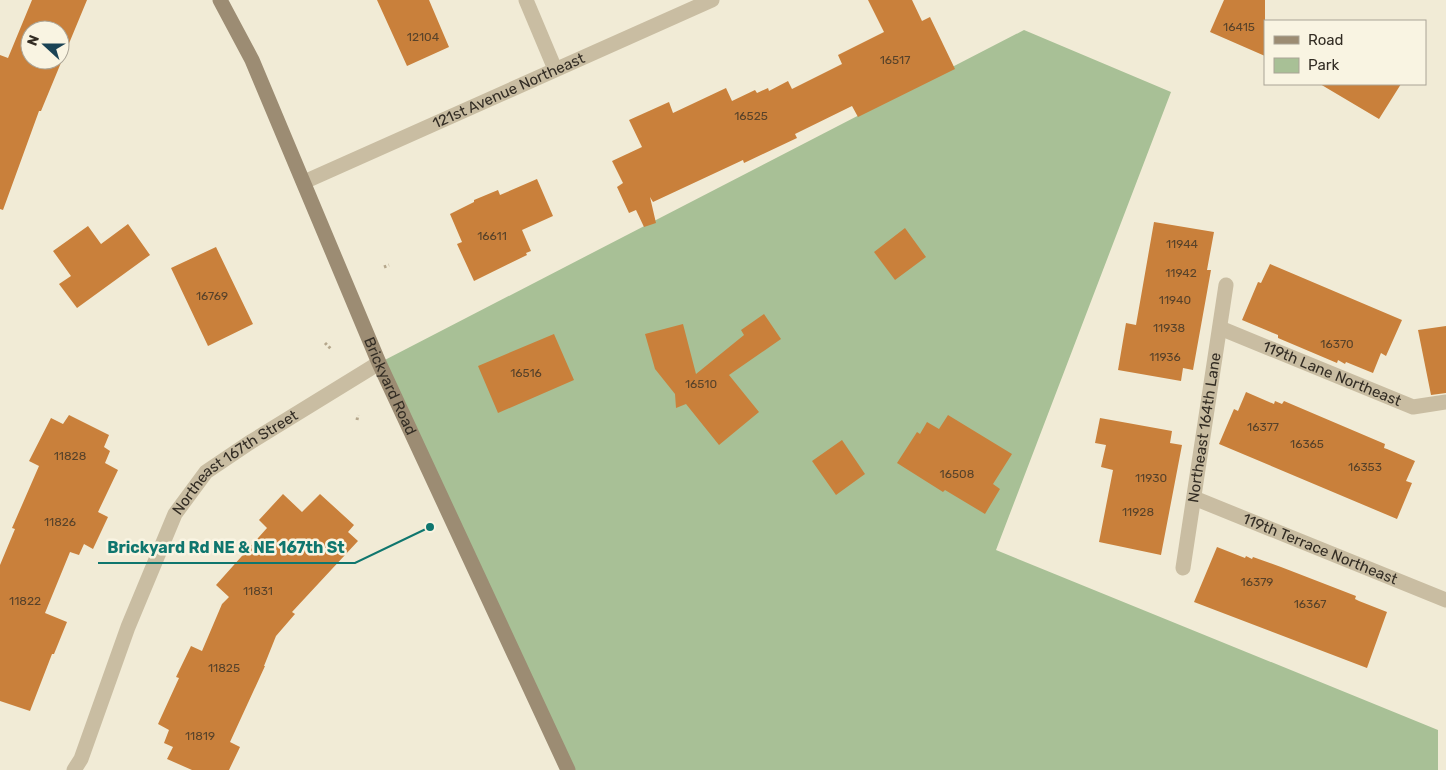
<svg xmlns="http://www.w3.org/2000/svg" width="1446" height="770" font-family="Rubik,sans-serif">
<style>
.green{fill:#a8c096}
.building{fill:#c9803b;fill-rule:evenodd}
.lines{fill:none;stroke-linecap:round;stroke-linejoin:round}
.path{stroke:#b5a78c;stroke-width:3;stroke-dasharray:2.5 2.5;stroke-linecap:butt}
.street{stroke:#c9bda2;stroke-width:15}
.secondary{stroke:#9c8c73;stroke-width:15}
.labels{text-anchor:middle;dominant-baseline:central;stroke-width:5;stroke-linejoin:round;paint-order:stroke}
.number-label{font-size:12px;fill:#58422a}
.street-label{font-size:15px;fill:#332d24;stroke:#f9f4e2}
.leader{fill:none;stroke:#0f766e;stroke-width:2}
.callout-dot{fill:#0f766e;stroke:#f9f4e2;stroke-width:2}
.callout-label{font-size:16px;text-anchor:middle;font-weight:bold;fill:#0f766e;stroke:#f9f4e2;stroke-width:5;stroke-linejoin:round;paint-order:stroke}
</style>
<rect width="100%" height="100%" fill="#f1ebd6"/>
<path class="green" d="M1024,30L1171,92L996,550L1438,730V770H566L379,363Z"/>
<path class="building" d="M32,0H87L41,111H39L3,210L0,209V55L8,58ZM30,30H60V60H30Z
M377,0H429L449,47L407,66Z
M868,0H912L922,21L930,17L955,69L858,117L852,106L795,134L797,138L744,163L743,160L653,202L650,197L656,223L644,227L636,210L629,213L617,187L623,183L612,161L642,147L629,120L669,102L673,113L726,88L732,101L755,90L757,93L768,88L769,91L788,81L792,89L842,64L838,55L884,32Z
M1224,0H1265V56L1210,32Z
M1320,84H1401L1379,119Z
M537,179L553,216L522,230L531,251L526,253L527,255L474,281L457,244L462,242L450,214L474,202V200L498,190L500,195Z
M1154,222L1214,232L1207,270H1211L1193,370L1183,368L1181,381L1118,370L1126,323L1136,325Z
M128,224L150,255L77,308L59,284L71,276L53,251L88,226L101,244Z
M905,228L926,257L895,280L874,252Z
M216,247L253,324L208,346L171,268Z
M1270,264L1402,320L1386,356L1381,353L1373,373L1346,362L1345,364L1338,360L1337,363L1278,338V335L1242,320L1258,282L1261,283Z
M764,314L781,339L729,375L759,412L719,445L686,404L676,408L675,394L655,369L645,334L683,324L696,374L744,335L741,330Z
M1446,326V393L1431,395L1418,330Z
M554,334L574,380L498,413L478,366Z
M1246,392L1274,404L1275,401L1282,404L1284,401L1385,444L1384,448L1387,449L1415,461L1406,481L1412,483L1397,519L1219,444L1234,409L1238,411Z
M69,415L109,435L104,447L110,451L105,463L118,470L98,512L108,517L93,549L84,544L79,555L70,552L45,613L67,622L54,654H52L30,711L0,701V565L15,529L12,528L39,466L29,461L51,418L63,424Z
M948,415L1012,454L993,484L1000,489L985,514L945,490L943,492L897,463L917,432L920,434L927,422L939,429Z
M1100,418L1172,431L1170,443L1182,445L1161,555L1099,542L1113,470L1101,467L1106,445L1095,443Z
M842,440L865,474L836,495L812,461Z
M283,494L302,512L320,494L354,525L348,532L358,541L292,612L295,614L276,636L264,666H265L230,742L240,747L229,770H192L167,759L173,747L164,743L169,730L158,724L179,678L176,677L191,646L202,651L222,604L229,597L216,585L267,528L259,520Z
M1217,547L1245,558L1246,556L1252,559L1253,557L1281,567L1356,596L1355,599L1359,601L1387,612L1367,668L1194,602Z"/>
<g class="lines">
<path class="path" d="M384,267L389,265
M325,343L331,349
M357,420L358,415"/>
<g class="street">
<path d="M526,0L555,69"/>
<path id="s1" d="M304,182L712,0"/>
<path id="s2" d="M1220,328L1413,407L1446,402"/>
<path id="s3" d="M1194,498L1446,600"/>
<path id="s4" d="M1183,568L1226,285"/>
<path id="s5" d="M74,770L81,759L128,627L175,514L206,472L249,443L379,363"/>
</g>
<path class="secondary" id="s6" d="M220,0L252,60L379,363L568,770"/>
</g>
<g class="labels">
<g class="number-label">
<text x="1239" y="27">16415</text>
<text x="423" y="37">12104</text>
<text x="895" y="60">16517</text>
<text x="751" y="116">16525</text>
<text x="492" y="236">16611</text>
<text x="1182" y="244">11944</text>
<text x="1181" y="273">11942</text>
<text x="212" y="296">16769</text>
<text x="1175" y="300">11940</text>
<text x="1169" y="328">11938</text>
<text x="1337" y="344">16370</text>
<text x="1165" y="357">11936</text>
<text x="526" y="373">16516</text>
<text x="701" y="384">16510</text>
<text x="1263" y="427">16377</text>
<text x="1307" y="444">16365</text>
<text x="70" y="456">11828</text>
<text x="1365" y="467">16353</text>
<text x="957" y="474">16508</text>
<text x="1151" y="478">11930</text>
<text x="1138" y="512">11928</text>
<text x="60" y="522">11826</text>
<text x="1257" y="582">16379</text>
<text x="258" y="591">11831</text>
<text x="25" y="601">11822</text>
<text x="1310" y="604">16367</text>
<text x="224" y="668">11825</text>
<text x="200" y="736">11819</text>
</g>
<g class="street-label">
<text stroke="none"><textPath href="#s1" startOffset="224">121st Avenue Northeast</textPath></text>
<text stroke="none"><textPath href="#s2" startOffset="121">119th Lane Northeast</textPath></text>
<text stroke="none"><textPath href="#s6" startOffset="422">Brickyard Road</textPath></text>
<text stroke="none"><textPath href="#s4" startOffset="142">Northeast 164th Lane</textPath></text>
<text stroke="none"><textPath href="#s5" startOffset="356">Northeast 167th Street</textPath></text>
<text stroke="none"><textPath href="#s3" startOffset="136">119th Terrace Northeast</textPath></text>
</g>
</g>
<path class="leader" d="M430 527L355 563H98"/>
<circle class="callout-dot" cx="430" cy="527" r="5"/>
<g class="callout-label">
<text x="226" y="553">Brickyard Rd NE &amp; NE 167th St</text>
</g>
<rect x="1264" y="20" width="162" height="65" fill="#f9f4e2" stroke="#aaa496"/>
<rect x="1274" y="36" width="25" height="8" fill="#9c8c73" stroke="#aaa496"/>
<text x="1308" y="45" font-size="15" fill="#332d24">Road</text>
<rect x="1274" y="58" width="25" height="15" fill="#a8c096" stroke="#aaa496"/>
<text x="1308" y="70" font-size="15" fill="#332d24">Park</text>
<g transform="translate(45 45) rotate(291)"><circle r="24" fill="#f9f4e2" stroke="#aaa496"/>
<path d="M0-4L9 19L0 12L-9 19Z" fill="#1a4355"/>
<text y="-8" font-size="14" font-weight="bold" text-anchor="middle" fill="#332d24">N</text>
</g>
</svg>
